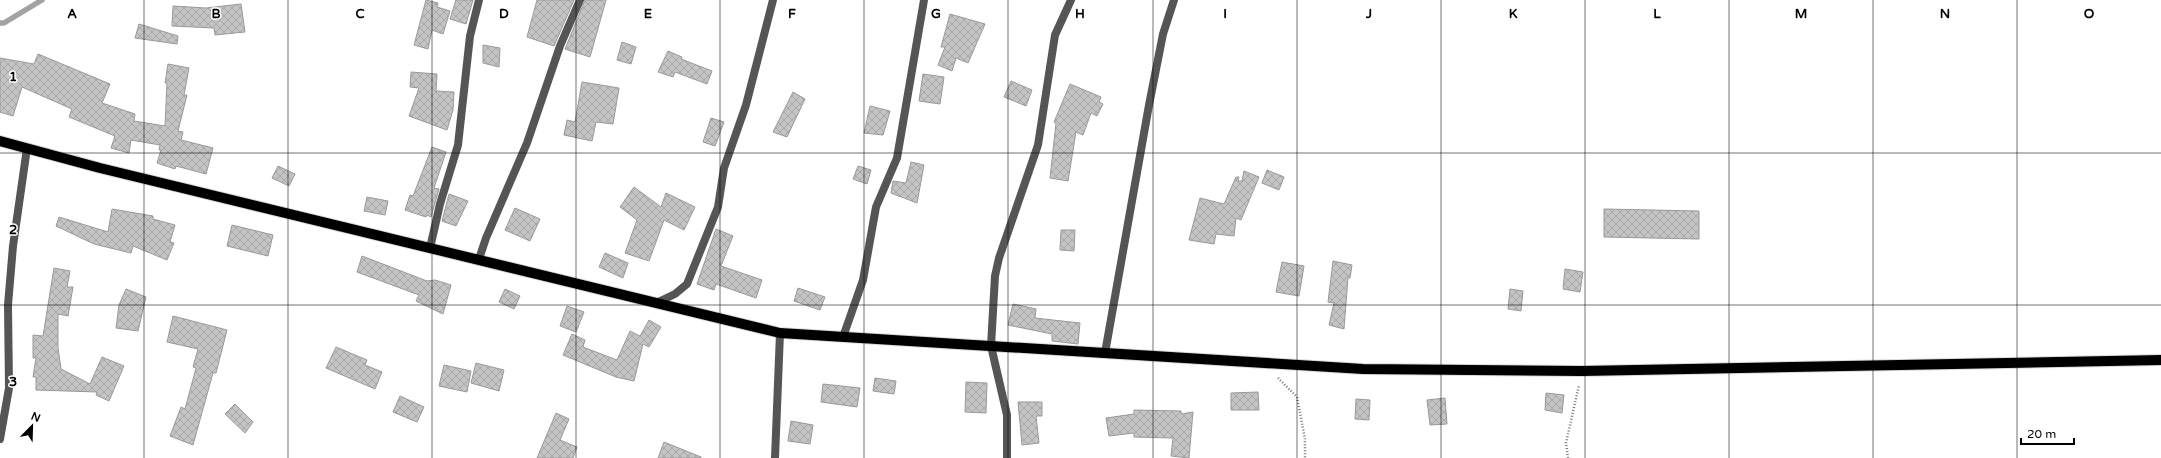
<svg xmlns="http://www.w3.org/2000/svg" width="2161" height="458" font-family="'Varela Round',sans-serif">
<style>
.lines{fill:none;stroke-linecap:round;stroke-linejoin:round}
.stream{stroke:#a3a3a3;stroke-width:5.5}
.building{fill:url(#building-cross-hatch);stroke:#999}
.primary-casing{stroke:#dbdbdb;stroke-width:12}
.path{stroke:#777;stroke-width:2.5;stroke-dasharray:1 2;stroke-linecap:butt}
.street{stroke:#555;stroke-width:8}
.primary{stroke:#000;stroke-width:10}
.grid{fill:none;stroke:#000;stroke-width:1;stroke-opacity:0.55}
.grid-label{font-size:13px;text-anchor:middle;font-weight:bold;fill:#000;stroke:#fff;stroke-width:3;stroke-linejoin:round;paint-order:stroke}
</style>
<defs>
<pattern id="building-cross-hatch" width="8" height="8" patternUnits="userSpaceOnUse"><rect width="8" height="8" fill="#c4c4c4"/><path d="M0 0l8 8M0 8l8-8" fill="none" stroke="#a7a7a7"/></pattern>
</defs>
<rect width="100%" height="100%" fill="#fff"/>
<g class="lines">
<path class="stream" d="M0,23H4L42,0"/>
</g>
<path class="building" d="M426,0L438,3L437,7L450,11L443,34L432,30L428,49L414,45Z
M456,0H473L466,24L450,19Z
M537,0H574L554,46L527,37Z
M585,0H606L590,57L565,49Z
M241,4L245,32L215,35L214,28L172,26L173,6L206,8Z
M950,14L985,24L968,63L956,58L952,71L938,65L945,47H941Z
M139,24L178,36L177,44L135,38Z
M622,42L636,47L631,64L617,60Z
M483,45L500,48L499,67L483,63Z
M668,51L682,57L681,59L712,71L707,84L675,72L673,77L658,72Z
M38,54L110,84L102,103L135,114L134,121L165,126L167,83H165L168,64L189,68L184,95H187L178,131L183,132L181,140L213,148L206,174L176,166L175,169L157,163L161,150H159L160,145L131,140L129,153L111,148L115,136L69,117L72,109L22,87L13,116L0,112V58L34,64Z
M411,72L437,74L436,91L454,92L453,110L447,130L409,116L419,88L410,87Z
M923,74L944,77L940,104L919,101Z
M1011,81L1032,90L1026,106L1004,97Z
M582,82L619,88L613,124L596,122L592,141L564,135L567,120L575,122Z
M1070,84L1101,97L1099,102L1103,104L1097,116L1091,113L1083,135L1076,132L1068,181L1050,178L1056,123L1054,122Z
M793,92L805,99L787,137L773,132Z
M870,106L890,111L883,135L864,133Z
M711,118L724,122L715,146L703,142Z
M432,147L446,152L434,188L439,189L431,217L427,215L426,217L405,210L410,195L413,196Z
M911,162L924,165L917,203L891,193L893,181L906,183Z
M278,166L295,174L289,186L272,178Z
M858,166L871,170L867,184L853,179Z
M1267,170L1284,177L1279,190L1262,183Z
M1244,171L1259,177L1241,220L1236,218L1234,236L1216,234L1214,244L1189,240L1200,198L1224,204L1236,177H1239L1238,181H1242Z
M634,187L661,207L666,193L695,207L684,230L664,220L649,261L625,253L637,220L620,207Z
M449,194L468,201L456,226L442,221Z
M367,197L388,201L385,215L364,211Z
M515,208L540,219L530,241L505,230Z
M112,209L153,216V219L175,225L170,242L174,243L167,260L133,246L131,253L94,244L56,226L59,217L108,232Z
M1604,209L1699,211V239L1604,237Z
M232,225L273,235L268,256L227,246Z
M716,229L733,236L721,266L762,280L756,298L716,284L714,290L697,284Z
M1061,230H1075L1074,251L1060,250Z
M605,253L628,263L623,278L599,267Z
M362,256L427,281L435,280L451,285L443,314L416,301L419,295L357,272Z
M1333,261L1352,265L1350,278H1348L1344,329L1329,325L1334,303L1328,302Z
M1282,262L1304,266L1299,296L1276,292Z
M54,268L70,271L67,287H73L68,316L58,314V348L61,369L90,384L102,357L124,366L109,401L96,395L97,392L36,390V377H33L36,358H33V335L43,336Z
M1565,269L1583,272L1580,292L1563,289Z
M798,288L825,297L820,310L794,301Z
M126,289L146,297L138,331L116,328L119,305Z
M505,289L520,296L514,309L499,302Z
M1510,289L1523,291L1521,311L1508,309Z
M1013,304L1036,309L1035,318L1080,323L1078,344L1052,341V334L1008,325Z
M567,306L584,312L576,332L560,326Z
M173,316L227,330L216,373H213L193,445L170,436L181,407L185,409L196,368L193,367L198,349L167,342Z
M649,320L661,327L649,347L643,344L634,381L616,377L563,355L572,334L585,340L583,347L617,360L630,331L640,336Z
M336,347L367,360L365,365L382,372L375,389L326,368Z
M476,363L504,370L499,391L471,383Z
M444,365L471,371L467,392L439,386Z
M875,378L896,381L894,394L873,391Z
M966,382L987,383L986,413L965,412Z
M823,384L860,388L857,407L821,402Z
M1258,392L1259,410H1231V393Z
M1546,393L1564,395L1562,413L1545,410Z
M400,396L424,407L417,422L393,412Z
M1445,398L1447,424L1430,425L1427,400Z
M1356,399L1370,400L1369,420L1355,419Z
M1018,402H1042V416H1036L1039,443L1022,445Z
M235,404L253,422L245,433L225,414Z
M1134,410L1181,411V414L1193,412L1189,458L1171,456L1173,438L1134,437V433L1109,436L1106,418L1134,414Z
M556,413L569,419L560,440L577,447L573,458H537Z
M791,421L813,425L810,444L788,441Z
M664,442L701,457V458H658Z"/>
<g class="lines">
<g class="primary-casing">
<path id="primary" d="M0,141L100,168L780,333L1363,369L1582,371L2161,360"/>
</g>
<path class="path" d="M1278,378L1297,397L1305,439V458
M1568,458L1566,443L1579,385"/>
<path class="street" d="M430,248L440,204L458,145L470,36L479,0
M479,259L486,238L527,143L560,46L580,0
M656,303L675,294L687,284L718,207L724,168L746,105L773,0
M843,337L863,280L876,207L897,158L924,0
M1105,353L1149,105L1163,34L1174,0
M0,439L9,388L8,305L13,246L27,148
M775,458L780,333
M1007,458V415L991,346L995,276L999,258L1038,145L1055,35L1071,0"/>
<use href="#primary" class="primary"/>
</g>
<path class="grid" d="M144,0V458M288,0V458M432,0V458M576,0V458M720,0V458M864,0V458M1008,0V458M1153,0V458M1297,0V458M1441,0V458M1585,0V458M1729,0V458M1873,0V458M2017,0V458M0,153H2161M0,305H2161"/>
<g class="grid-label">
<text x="72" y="18">A</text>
<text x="216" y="18">B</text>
<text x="360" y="18">C</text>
<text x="504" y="18">D</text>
<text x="648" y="18">E</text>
<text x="792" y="18">F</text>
<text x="936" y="18">G</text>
<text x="1080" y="18">H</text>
<text x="1225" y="18">I</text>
<text x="1369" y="18">J</text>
<text x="1513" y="18">K</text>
<text x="1657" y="18">L</text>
<text x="1801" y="18">M</text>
<text x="1945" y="18">N</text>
<text x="2089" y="18">O</text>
<text x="13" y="81">1</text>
<text x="13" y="234">2</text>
<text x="13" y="386">3</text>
</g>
<g transform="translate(32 426) rotate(23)" stroke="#ffffff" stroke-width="3" paint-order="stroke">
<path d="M0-3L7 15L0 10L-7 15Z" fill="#000000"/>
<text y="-6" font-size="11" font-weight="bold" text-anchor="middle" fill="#000000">N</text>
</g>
<path d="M2021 438v6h53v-6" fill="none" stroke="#000000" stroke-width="2"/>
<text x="2027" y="438" font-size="12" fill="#000000" stroke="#ffffff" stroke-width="3" paint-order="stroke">20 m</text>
</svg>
